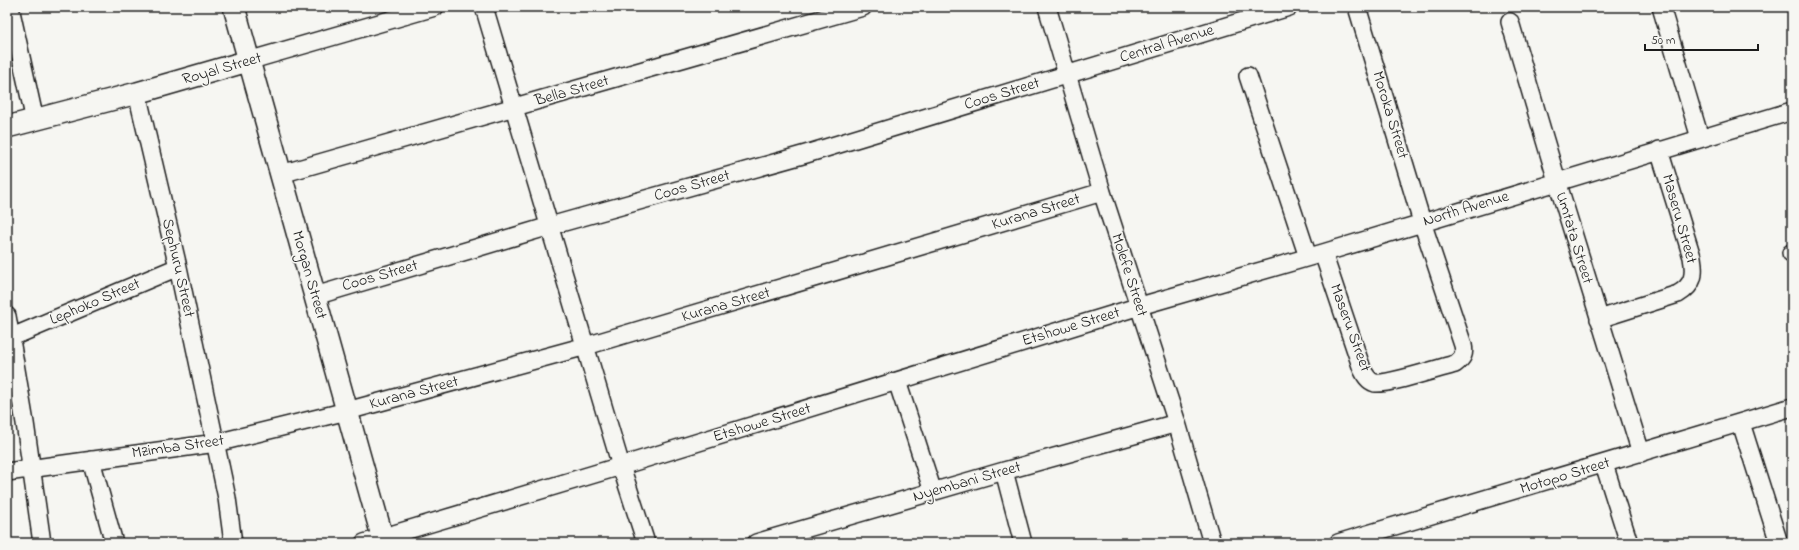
<svg xmlns="http://www.w3.org/2000/svg" width="1799" height="550" font-family="'Indie Flower',sans-serif">
<style>
.lines{fill:none;stroke-linecap:round;stroke-linejoin:round}
.minor-casing{stroke:#1c1c1c;stroke-width:20}
.tertiary-casing{stroke:#1c1c1c;stroke-width:24}
.minor{stroke:#f6f6f2;stroke-width:17}
.tertiary{stroke:#f6f6f2;stroke-width:21}
.labels{text-anchor:middle;dominant-baseline:central;stroke-width:3;stroke-linejoin:round;paint-order:stroke}
.street-label{font-size:16px;fill:#1c1c1c;stroke:#f6f6f2}
</style>
<rect width="100%" height="100%" fill="#f6f6f2"/>
<filter id="ink" filterUnits="userSpaceOnUse"><feTurbulence type="fractalNoise" baseFrequency=".025" numOctaves="2"/><feDisplacementMap in="SourceGraphic" scale="8" xChannelSelector="R" yChannelSelector="G"/><feConvolveMatrix kernelMatrix="1 2 1 2 8 2 1 2 1" color-interpolation-filters="sRGB"/></filter>
<g filter="url(#ink)">
<g class="lines">
<g class="minor-casing">
<path id="minor" d="M10,7L35,121
M484,7L621,466L646,543
M1047,7L1102,192L1177,423L1212,543
M1661,7L1700,138
M1510,22L1557,181L1641,453
M248,61L435,7
M1248,76L1308,257
M137,93L178,267L227,498L233,543
M281,174L863,7
M1323,253L1362,369C1365,375 1368,381 1375,383C1387,385 1440,368 1455,364C1463,358 1465,354 1463,345L1422,222L1357,7
M1791,253H1792
M315,296L550,226L806,154L1289,7
M7,316L25,423L42,543
M1599,319L1678,294C1694,285 1695,274 1692,257L1659,150
M12,337L178,267
M897,381L933,492
M1741,423L1779,543
M91,460L114,543
M1604,464L1629,543
M1004,471L1023,543
M7,472L216,443L347,411L586,346L1102,192
M364,543L621,466L1140,306L1323,253L1792,111
M756,543L1004,471L1177,423
M1338,543L1792,407"/>
</g>
<g class="tertiary-casing">
<path id="tertiary" d="M234,7L384,543
M7,127L137,93L248,61"/>
</g>
<use href="#minor" class="minor"/>
<use href="#tertiary" class="tertiary"/>
</g>
</g>
<g class="labels">
<g class="street-label">
<text transform="translate(1167 44) rotate(-17)">Central Avenue</text>
<text transform="translate(222 69) rotate(-16)">Royal Street</text>
<text transform="translate(572 91) rotate(-16)">Bella Street</text>
<text transform="translate(1002 94) rotate(-17)">Coos Street</text>
<text transform="translate(1390 115) rotate(73)">Moroka Street</text>
<text transform="translate(692 186) rotate(-16)">Coos Street</text>
<text transform="translate(1466 209) rotate(-17)">North Avenue</text>
<text transform="translate(1036 212) rotate(-17)">Kurana Street</text>
<text transform="translate(1679 219) rotate(74)">Maseru Street</text>
<text transform="translate(1574 238) rotate(73)">Umtata Street</text>
<text transform="translate(178 268) rotate(77)">Sephuru Street</text>
<text transform="translate(309 275) rotate(74)">Morgan Street</text>
<text transform="translate(1129 275) rotate(72)">Molefe Street</text>
<text transform="translate(380 276) rotate(-16)">Coos Street</text>
<text transform="translate(95 302) rotate(-23)">Lephoko Street</text>
<text transform="translate(726 305) rotate(-16)">Kurana Street</text>
<text transform="translate(1071 327) rotate(-17)">Etshowe Street</text>
<text transform="translate(1350 328) rotate(70)">Maseru Street</text>
<text transform="translate(414 393) rotate(-15)">Kurana Street</text>
<text transform="translate(762 423) rotate(-17)">Etshowe Street</text>
<text transform="translate(178 447) rotate(-8)">Mzimba Street</text>
<text transform="translate(1565 476) rotate(-17)">Motopo Street</text>
<text transform="translate(967 482) rotate(-16)">Nyembani Street</text>
</g>
</g>
<rect width="1799" height="550" fill="none" stroke="#f6f6f2" stroke-width="24"/>
<rect x="12" y="12" width="1775" height="526" fill="none" stroke="#1c1c1c" stroke-width="1.5" filter="url(#ink)"/>
<path d="M1645 44v6h113v-6" fill="none" stroke="#1c1c1c" stroke-width="2"/>
<text x="1651" y="44" font-size="12" fill="#1c1c1c" stroke="#f6f6f2" stroke-width="3" paint-order="stroke">50 m</text>
</svg>
